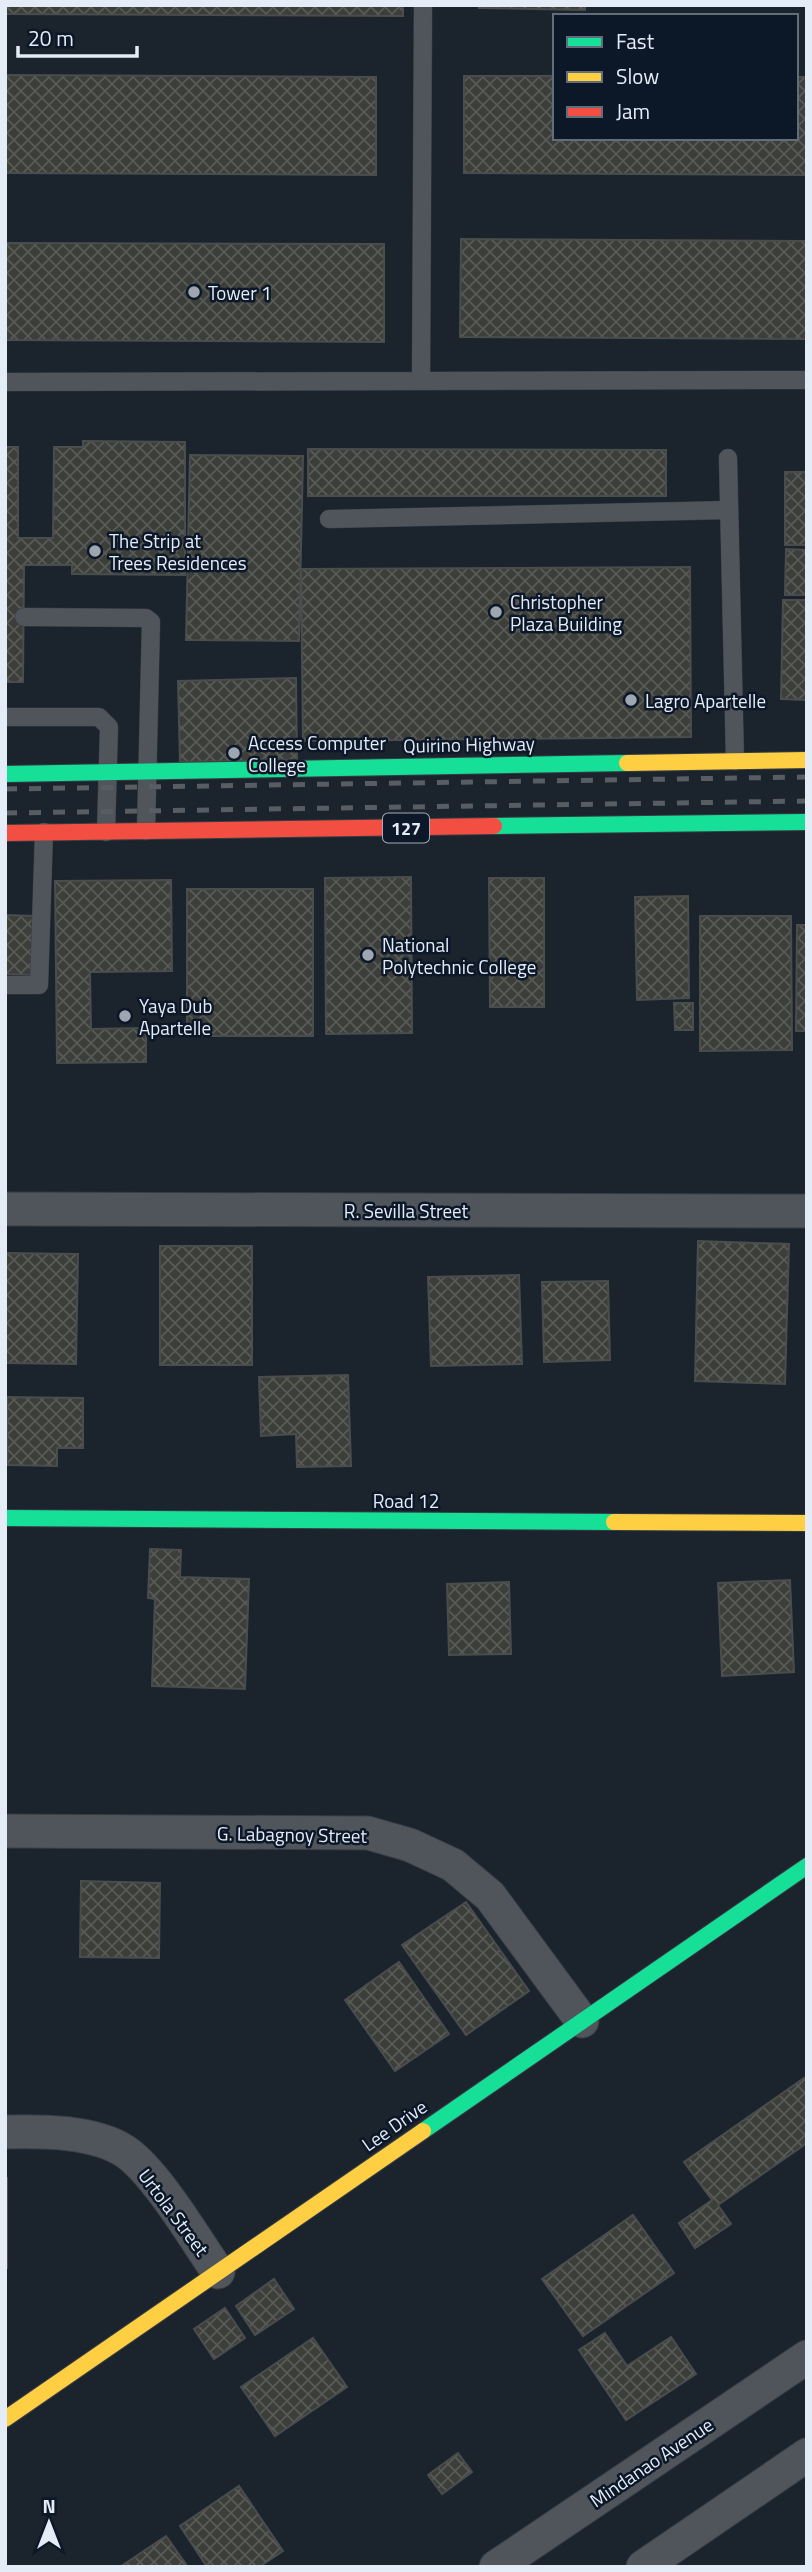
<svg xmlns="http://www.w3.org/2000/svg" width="812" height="2572" font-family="'Titillium Web',sans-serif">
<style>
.building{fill:url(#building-cross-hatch);stroke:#4a4d4d;stroke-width:2}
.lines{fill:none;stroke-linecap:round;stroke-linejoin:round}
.lane-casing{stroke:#373d45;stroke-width:19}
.street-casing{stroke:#373d45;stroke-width:35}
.fast-casing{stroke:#373d45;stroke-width:18}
.slow-casing{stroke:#373d45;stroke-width:18}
.jam-casing{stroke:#373d45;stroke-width:18}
.lane{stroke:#4f555b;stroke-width:18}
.street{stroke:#4f555b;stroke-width:33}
.fast{stroke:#16e098;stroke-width:16}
.slow{stroke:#ffcf43;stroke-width:16}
.jam{stroke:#f24e42;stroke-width:16}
.rail{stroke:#575d63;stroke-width:5;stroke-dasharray:12 12;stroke-linecap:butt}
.poi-dot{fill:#9ea6b1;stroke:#0c1828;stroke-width:2.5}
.labels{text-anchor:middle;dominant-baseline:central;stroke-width:5;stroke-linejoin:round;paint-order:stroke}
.shield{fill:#0c1828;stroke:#a3acba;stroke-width:2}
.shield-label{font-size:18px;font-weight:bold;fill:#e4ecf8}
.poi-label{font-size:19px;fill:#e4ecf8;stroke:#0c1828;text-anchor:start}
.street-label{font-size:19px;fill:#e4ecf8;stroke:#0c1828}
</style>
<defs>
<pattern id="building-cross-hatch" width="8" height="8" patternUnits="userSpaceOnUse" patternTransform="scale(1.75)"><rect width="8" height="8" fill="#3c3e39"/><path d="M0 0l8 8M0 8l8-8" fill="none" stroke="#585a56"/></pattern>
</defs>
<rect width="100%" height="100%" fill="#1b232c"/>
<path class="building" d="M5,5H403V16L5,14Z
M479,5H585V10L479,8Z
M5,75L376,77V175L5,173Z
M464,76H555V138H796V77H807V175L464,173Z
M461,239L807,241V339L460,337Z
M5,243L384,244V342L5,340Z
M83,441L185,442V575L72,574V565H24L23,682H5V447H18V538H53L54,447H83Z
M308,449L666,450V496H308Z
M190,455L303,456L299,641L186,640Z
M785,472H807V545H785Z
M786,549L807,550V595H785Z
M690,567L691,737L303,741L301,569Z
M783,600H807V700L781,699Z
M296,678L297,760L180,762L178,681Z
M411,877L412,1033L326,1034L325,878Z
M489,878H544V1007H490Z
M171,880L172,971L90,972L91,1029L146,1028V1062L57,1063L55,881Z
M187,889H313V1036H187Z
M688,896L689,998L637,1000L635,897Z
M5,915L35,916L33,975L5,974Z
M700,916H791L792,1050L700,1051Z
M797,925H807V1031H796Z
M674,1003H693V1030H675Z
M698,1241L789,1244L785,1384L695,1381Z
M160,1246H252V1365H160Z
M5,1253L78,1254L76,1364L5,1363Z
M519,1275L522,1364L431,1366L428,1277Z
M608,1281L610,1360L544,1362L542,1282Z
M348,1375L351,1466L297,1467L296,1434L261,1436L259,1377Z
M7,1397L83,1398V1448H57V1466L7,1465Z
M150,1549L181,1550L180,1577L249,1579L245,1689L152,1686L155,1599L148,1598Z
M790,1580L794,1672L722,1676L718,1583Z
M509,1582L511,1654L449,1655L447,1584Z
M81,1881L160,1883L159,1958L80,1957Z
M466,1902L529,1991L466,2035L402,1945Z
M399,1962L449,2034L395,2071L345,2000Z
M807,2076V2143L718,2205L731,2224L695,2248L679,2223L712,2200L684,2162Z
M5,2178H7V2268H5Z
M633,2215L674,2273L583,2336L542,2279Z
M274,2279L294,2309L255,2335L236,2306Z
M225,2308L245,2338L214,2359L194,2329Z
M605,2333L627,2366L671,2337L696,2374L626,2420L579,2350Z
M313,2338L347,2387L275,2436L241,2387Z
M458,2453L472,2472L442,2494L428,2475Z
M239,2486L283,2551L259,2567H207L180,2526Z
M166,2536L188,2567H120Z"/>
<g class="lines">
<g class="lane-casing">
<path id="lane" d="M421,381L423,5
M5,382L807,380
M728,458L735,761
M329,519L729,510
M24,617L146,618L151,622L146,831
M5,717H99L109,727L106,832
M5,985H39L44,832"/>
</g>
<g class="street-casing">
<path id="street" d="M5,1209L807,1211
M5,1831L368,1833L410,1845L453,1865L490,1896L582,2021
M5,2132C42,2131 95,2131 126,2152C157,2174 195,2239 218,2272
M496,2567L807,2357
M643,2567L807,2455"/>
</g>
<g class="fast-casing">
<path id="fast" d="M5,774L627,763
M494,826L807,822
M5,1518L614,1522
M423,2131L807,1866"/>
</g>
<g class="slow-casing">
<path id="slow" d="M627,763L807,760
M614,1522L807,1523
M5,2419L423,2131"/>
</g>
<g class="jam-casing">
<path id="jam" d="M5,833L494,826"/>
</g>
<use href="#lane" class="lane"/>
<use href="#street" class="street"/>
<use href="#fast" class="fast"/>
<use href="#slow" class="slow"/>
<use href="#jam" class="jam"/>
<path class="rail" d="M5,789L807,777
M5,813L807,801"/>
</g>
<g class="poi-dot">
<circle cx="194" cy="292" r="7"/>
<circle cx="95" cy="551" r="7"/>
<circle cx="496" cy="612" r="7"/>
<circle cx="631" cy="700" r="7"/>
<circle cx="234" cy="753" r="7"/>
<circle cx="368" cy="955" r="7"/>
<circle cx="125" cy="1016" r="7"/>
</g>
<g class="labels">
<rect class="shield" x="383" y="813.5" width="46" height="29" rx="5"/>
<g class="shield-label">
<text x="406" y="828">127</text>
</g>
<g class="poi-label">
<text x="208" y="292">Tower 1</text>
<text x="109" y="540">The Strip at<tspan x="109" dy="22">Trees Residences</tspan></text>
<text x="510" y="601">Christopher<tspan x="510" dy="22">Plaza Building</tspan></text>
<text x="645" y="700">Lagro Apartelle</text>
<text x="248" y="742">Access Computer<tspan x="248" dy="22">College</tspan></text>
<text x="382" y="944">National<tspan x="382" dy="22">Polytechnic College</tspan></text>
<text x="139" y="1005">Yaya Dub<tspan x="139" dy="22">Apartelle</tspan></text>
</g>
<g class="street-label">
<text transform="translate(469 744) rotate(-1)">Quirino Highway</text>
<text x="406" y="1210">R. Sevilla Street</text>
<text x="406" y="1500">Road 12</text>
<text transform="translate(292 1834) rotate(1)">G. Labagnoy Street</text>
<text transform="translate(394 2125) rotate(-35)">Lee Drive</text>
<text transform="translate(174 2212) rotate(53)">Urtola Street</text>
<text transform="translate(651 2462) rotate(-34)">Mindanao Avenue</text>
</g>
</g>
<rect width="812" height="2572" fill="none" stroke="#e4ecf8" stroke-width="14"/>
<rect x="553" y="14" width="245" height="126" fill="#0c1828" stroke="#626d7b" stroke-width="2"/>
<rect x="567" y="37" width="35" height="10" fill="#16e098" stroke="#626d7b" stroke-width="2"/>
<text x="616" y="49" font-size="21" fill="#e4ecf8">Fast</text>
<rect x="567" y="72" width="35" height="10" fill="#ffcf43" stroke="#626d7b" stroke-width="2"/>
<text x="616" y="84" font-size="21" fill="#e4ecf8">Slow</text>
<rect x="567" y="107" width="35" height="10" fill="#f24e42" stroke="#626d7b" stroke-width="2"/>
<text x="616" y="119" font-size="21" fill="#e4ecf8">Jam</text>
<g transform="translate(49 2523)" stroke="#0c1828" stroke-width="5" paint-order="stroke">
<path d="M0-5L12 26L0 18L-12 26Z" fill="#e4ecf8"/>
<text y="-10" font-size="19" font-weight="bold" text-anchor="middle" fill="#e4ecf8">N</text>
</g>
<path d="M18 46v10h119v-10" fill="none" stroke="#e4ecf8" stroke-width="3.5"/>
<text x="28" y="46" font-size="21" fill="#e4ecf8" stroke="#0c1828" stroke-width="5" paint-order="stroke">20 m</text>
</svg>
